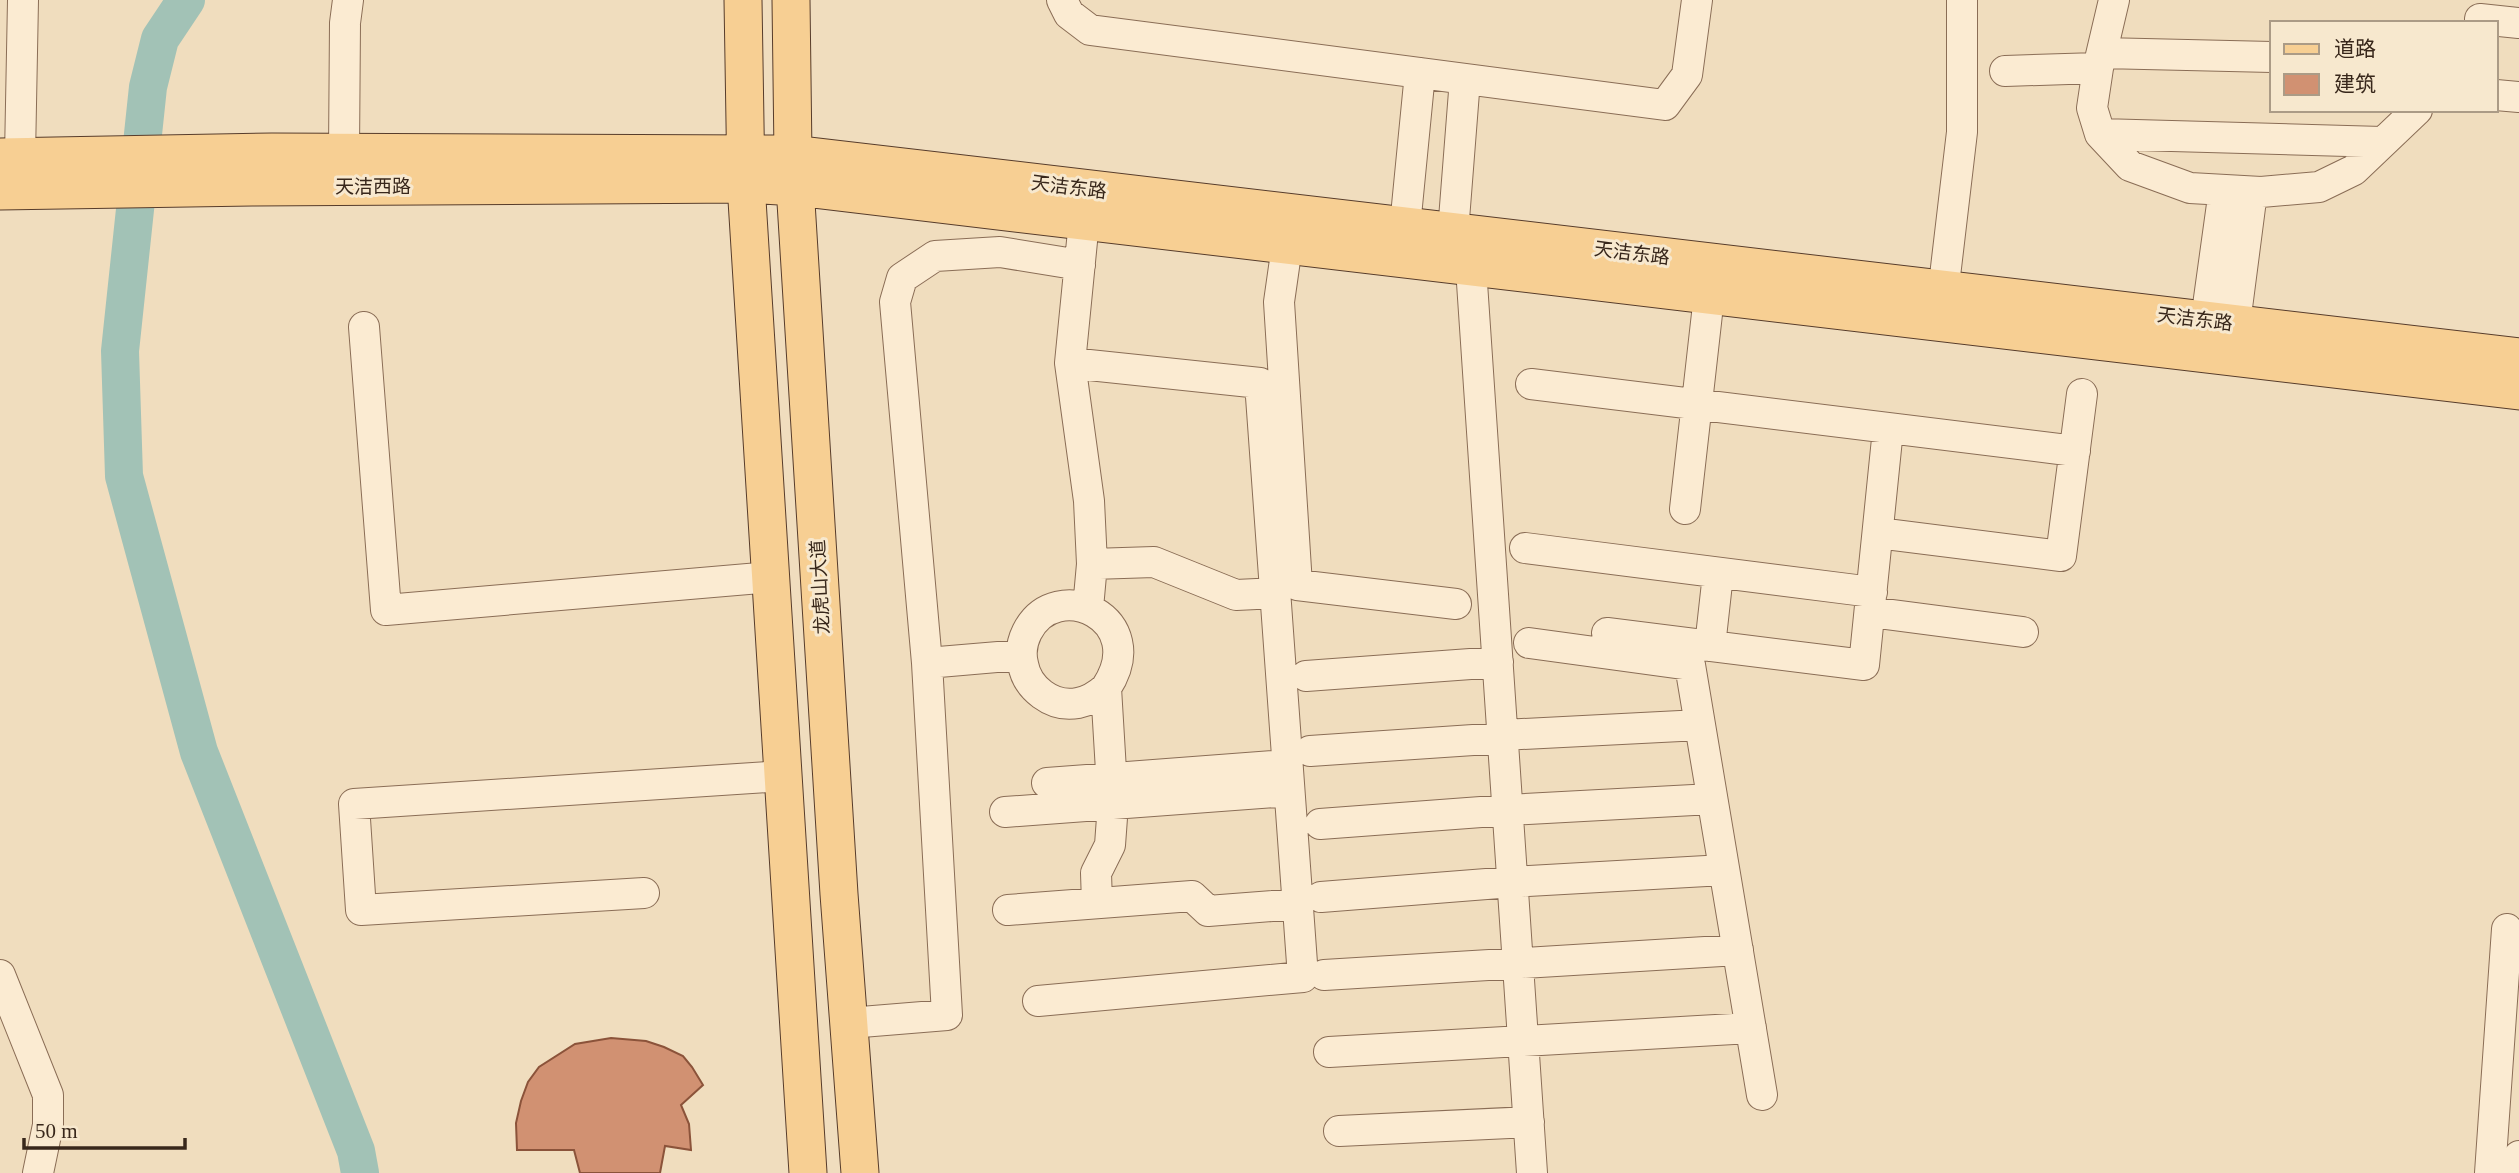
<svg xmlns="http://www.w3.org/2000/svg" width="2519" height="1173" font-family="'Times New Roman','Noto Sans SC',serif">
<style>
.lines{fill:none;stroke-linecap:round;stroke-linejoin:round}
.river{stroke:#a2c2b6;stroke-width:38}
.building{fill:#d19172;stroke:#8b533a;stroke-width:2}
.minor-casing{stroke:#8a6d56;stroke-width:32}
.major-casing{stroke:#573c2b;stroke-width:39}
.minor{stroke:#fbebd2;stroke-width:30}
.major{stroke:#f7cf93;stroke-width:37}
.labels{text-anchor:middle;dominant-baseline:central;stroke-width:6;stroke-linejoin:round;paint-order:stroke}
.street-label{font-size:19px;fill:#38271b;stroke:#f7e8ce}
</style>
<rect width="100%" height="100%" fill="#f0ddbe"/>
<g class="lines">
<path class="river" d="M186,0L160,39L148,87L120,351L124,476L199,752L356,1151L360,1173"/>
</g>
<path class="building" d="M611,1038L646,1041L664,1047L683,1056L692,1067L703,1085L681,1105L689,1124L691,1150L665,1146L660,1173H580L574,1150H517L516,1123L521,1101L528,1082L539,1067L575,1044Z"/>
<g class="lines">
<g class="minor-casing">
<path id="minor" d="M1062,0L1069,14L1090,30L1665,105L1687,75L1697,0
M2114,0L2098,68L2092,108L2100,134L2130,166L2190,188L2261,192L2319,187L2354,170L2417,110
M2480,19L2519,23
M2102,53L2272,57
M2005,71L2098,68
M2496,95L2519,97
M2100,134L2382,142
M344,152L345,23L348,0
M20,156L23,0
M1084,221L1070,363L1089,501L1092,564
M1405,226L1420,73
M1453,232L1465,79
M1287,246L1279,302L1297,585L1456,604
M1471,268L1532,1173
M1941,310L1962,132V0
M2206,320L2224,190
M2235,323L2252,192
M364,327L386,610L771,577
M1531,384L2075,451
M1685,509L1709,296
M1878,533L2061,556L2082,394
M1525,548L1872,592
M1088,608L1092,564L1154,562L1236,595L1275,593
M1870,612L2023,632
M1607,633L1864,665L1888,429
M1529,643L1690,665L1762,1095
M1710,646L1718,574
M927,663L1021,655
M1306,676L1498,662
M1503,735L1700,725
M1310,751L1503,738
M1047,783L1287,765
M1005,812L1289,791
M1320,824L1508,810L1712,799
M644,893L361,910L354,804L783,776
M1321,897L1512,882L1724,870
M1097,903L1096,873L1110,845L1113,804L1106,688C1152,619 1056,574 1027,632C1022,642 1020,652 1023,664C1027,688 1052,708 1078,703C1089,701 1098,695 1106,688
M1008,910L1192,896L1208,911L1297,904
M0,975L48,1095V1125L38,1173
M1324,975L1738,950
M1038,1001L1303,977L1260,383L1070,363
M849,1023L947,1015L927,663L895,302L902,278L935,256L1000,252L1080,265
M1329,1052L1751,1028
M1339,1131L1529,1122
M2490,1173L2507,929
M2518,1173L2519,1156"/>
</g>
<g class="major-casing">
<path id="major" d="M743,0L746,184L808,1173
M791,0L793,154L839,894L860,1173
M0,157L272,152L793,154L2519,357
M0,191L252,187L746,184L796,187L2519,391"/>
</g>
<use href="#minor" class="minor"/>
<use href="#major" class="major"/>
</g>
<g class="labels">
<g class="street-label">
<text x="373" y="186">天洁西路</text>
<text transform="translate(1069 187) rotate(7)">天洁东路</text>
<text transform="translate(1632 253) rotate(7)">天洁东路</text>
<text transform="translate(2195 319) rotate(7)">天洁东路</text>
<text transform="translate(820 587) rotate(-93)">龙虎山大道</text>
</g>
</g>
<rect x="2270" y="21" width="228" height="91" fill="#f7e8ce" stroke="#ab9b86" stroke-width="2"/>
<rect x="2284" y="44" width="35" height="10" fill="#f7cf93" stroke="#ab9b86" stroke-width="2"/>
<text x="2334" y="56" font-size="21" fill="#38271b">道路</text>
<rect x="2284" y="74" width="35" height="21" fill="#d19172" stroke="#ab9b86" stroke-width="2"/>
<text x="2334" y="91" font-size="21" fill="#38271b">建筑</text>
<path d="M24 1138v10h161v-10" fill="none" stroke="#38271b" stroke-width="3.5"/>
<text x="35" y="1138" font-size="21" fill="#38271b" stroke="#f7e8ce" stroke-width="5" paint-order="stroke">50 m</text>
</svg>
